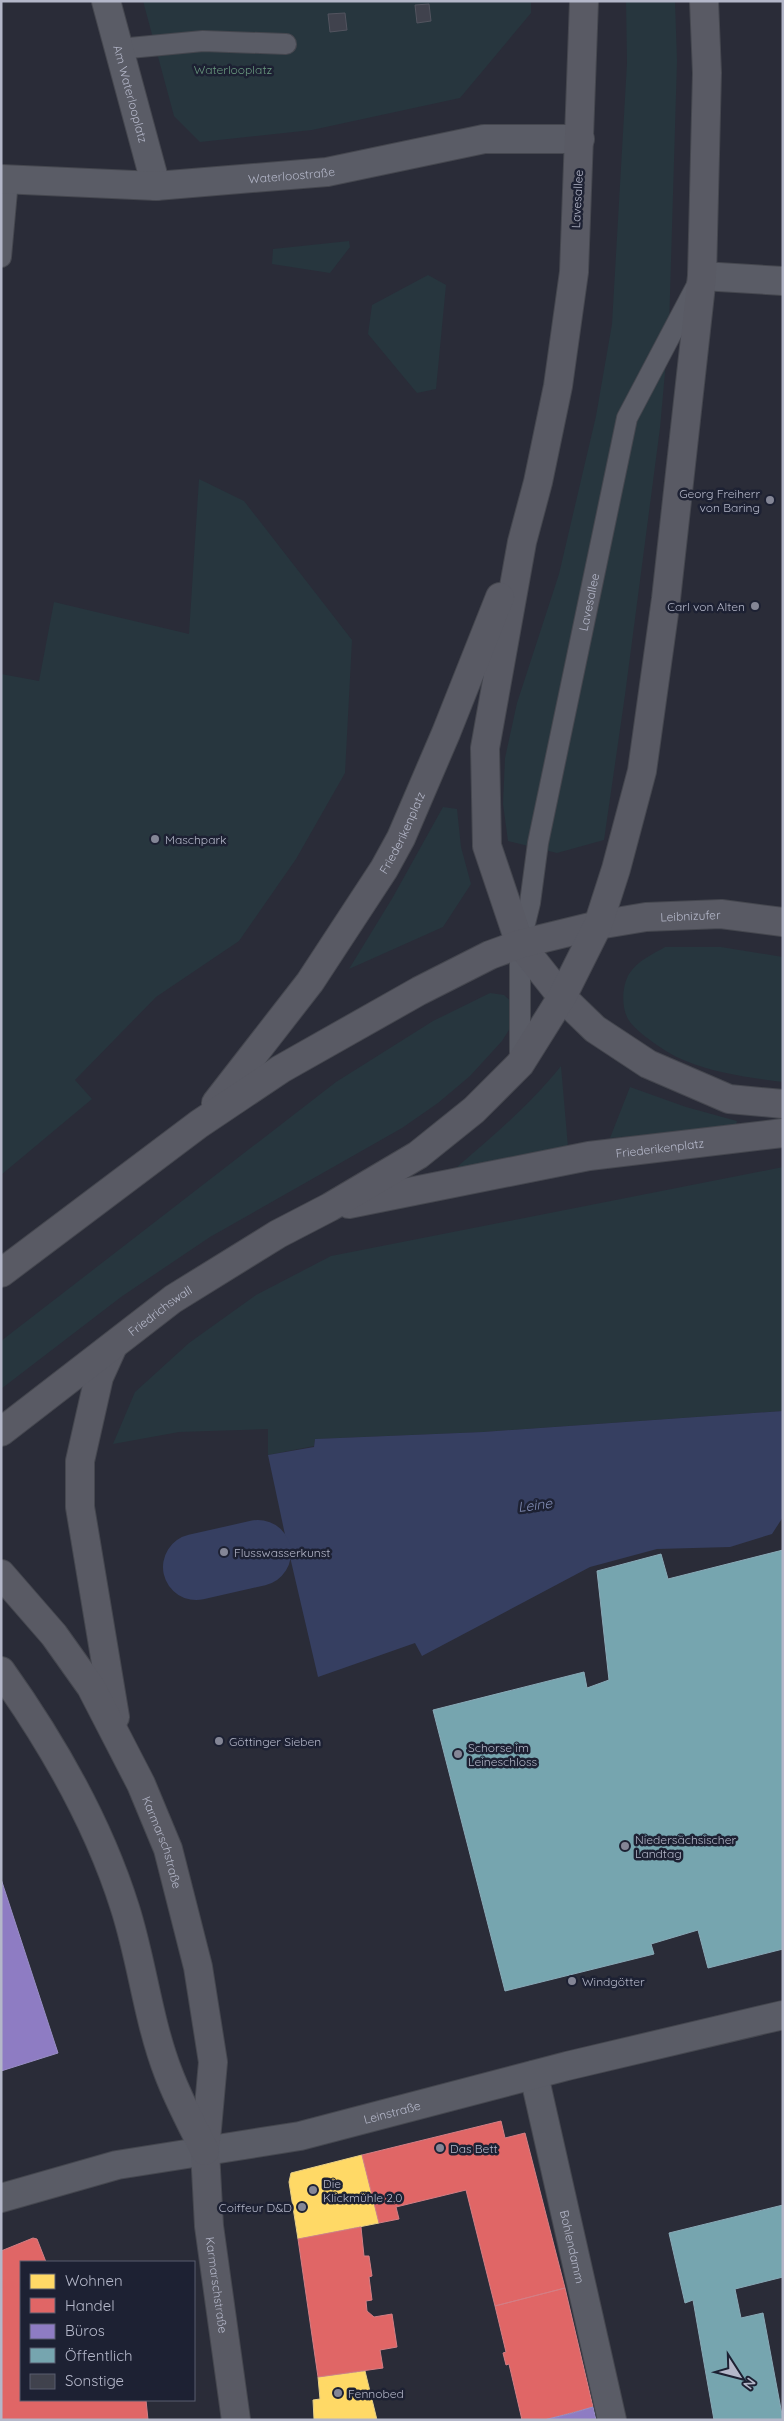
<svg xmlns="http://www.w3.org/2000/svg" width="784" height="2421" font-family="Quicksand,sans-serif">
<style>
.green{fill:#27363e}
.water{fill:#363f61}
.homes{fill:#ffd966;stroke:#e8cf84}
.shops{fill:#e06666;stroke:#d37e84}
.offices{fill:#8e7cc3;stroke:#998ec5}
.public{fill:#76a5af;stroke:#89aab7}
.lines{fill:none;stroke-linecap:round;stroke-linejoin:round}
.river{stroke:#363f61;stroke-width:66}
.building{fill:#40424d;stroke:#52545f}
.lane-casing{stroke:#45474f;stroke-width:22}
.street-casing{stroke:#45474f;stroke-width:30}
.secondary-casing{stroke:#45474f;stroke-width:30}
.lane{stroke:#5a5c66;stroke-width:20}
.street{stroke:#5a5c66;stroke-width:28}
.secondary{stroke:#595a64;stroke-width:28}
.poi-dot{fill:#848696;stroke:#1d2133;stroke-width:2}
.labels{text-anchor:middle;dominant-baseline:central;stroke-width:5;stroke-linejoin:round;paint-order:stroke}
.park-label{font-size:12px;fill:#6a9a7f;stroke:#1d2133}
.street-label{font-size:12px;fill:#b4b7c9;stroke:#1d2133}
.poi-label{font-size:12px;fill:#b4b7c9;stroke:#1d2133;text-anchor:start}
.water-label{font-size:14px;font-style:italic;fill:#828db5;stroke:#1d2133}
</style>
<rect width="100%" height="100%" fill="#2a2c38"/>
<path class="green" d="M143,1H531V13L460,98L312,130L200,142L174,116Z
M626,1H675L677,61L669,328L660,428L625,695L604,840L557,853L508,841L503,804L505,758L517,703L559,574L596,416L612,324L627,63Z
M349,241L350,247L330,273L272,264L273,249Z
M428,275L446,285L436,389L417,393L368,334L372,305Z
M199,479L244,501L352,640L345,773L296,859L239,941L156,997L75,1080L92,1099L1,1175V674L39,681L54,602L189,634Z
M443,807L457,809L461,847L471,884L443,927L349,969L393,897Z
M665,947H721L783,957V1082C751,1078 715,1073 686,1061C671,1056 635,1032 628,1019C621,1007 622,986 629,974C637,961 653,954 665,947Z
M490,993L504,995L515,1005L514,1022L502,1041L470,1076L438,1103L402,1128L210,1237L121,1297L1,1389V1341L336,1082L433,1021Z
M561,1066L568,1147L459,1173L457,1167C494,1135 530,1105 561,1066Z
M630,1087L686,1107L737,1121L735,1127L610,1138Z
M783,1167V1411L483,1432L315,1439L314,1446L268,1455V1429L179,1432L113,1444L135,1392L189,1343L256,1295L331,1256Z"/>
<path class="water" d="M783,1411V1517L772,1534L730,1547L657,1549L590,1567L422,1656L415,1643L318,1677L287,1544L268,1455L314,1447L315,1439L483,1432Z"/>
<path class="homes" d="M362,2155L379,2223L298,2239L289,2182L291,2173Z
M365,2371L377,2420L314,2419L313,2400L320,2399L318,2377Z"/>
<path class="shops" d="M501,2121L505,2138L525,2133L565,2288L495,2306L466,2190L396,2207L399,2219L379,2223L362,2155Z
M361,2227L364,2256H369L372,2276L369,2277L372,2300L366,2301L367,2311L374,2317L392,2314L397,2347L380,2350L383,2368L318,2377L298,2239Z
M33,2238L37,2239L46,2262H21V2400H146L148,2420H1V2251Z
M565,2288L593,2407L544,2420H522L509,2364L506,2365L503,2353L506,2352L495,2306Z"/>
<path class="offices" d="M1,1879L58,2053L1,2071Z
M593,2407L596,2420H544L573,2413Z"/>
<path class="public" d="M783,1550V1949L708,1968L698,1930L651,1944L654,1954L505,1991L433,1710L584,1672L587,1688L609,1680L597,1571L661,1554L668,1579Z
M783,2205V2277L735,2289L741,2318L763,2313L783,2420H714L693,2300L685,2303L669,2233Z"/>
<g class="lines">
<path class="river" d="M196,1567L258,1553"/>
</g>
<path class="building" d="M429,4L431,21L417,23L415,5Z
M345,13L347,30L330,32L328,14Z"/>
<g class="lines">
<g class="lane-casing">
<g id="lane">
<path d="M119,49L203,41L286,44"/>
<path d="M1,257L8,180"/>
<path id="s1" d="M520,1064V944L530,903L538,843L627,418L697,285"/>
</g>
</g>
<g class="street-casing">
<g id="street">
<path id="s2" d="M106,1L156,186"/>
<path id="s3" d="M1,179L156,186L327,172L484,139H580"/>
<path d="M702,276L783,281"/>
<path id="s4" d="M534,2075L612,2420"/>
<path id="s5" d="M1,2198L117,2165L300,2136L567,2066L783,2015"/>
</g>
</g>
<g class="secondary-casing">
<g id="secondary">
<path d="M584,1L574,272L558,386L538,482L522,542L485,748L487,846L520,944L562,997L595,1029L648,1064L729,1099L783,1104"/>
<path id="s6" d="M216,1103L310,982L384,869L401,838L446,733L500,597"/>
<path id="s7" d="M349,1204L589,1156L783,1133"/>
<path id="s8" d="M1,1273L199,1124L281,1069L419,991L490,955L520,944L598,925L646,917L721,914L783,922"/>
<path d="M113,1346L99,1377L80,1461V1507L115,1717"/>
<path id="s9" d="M1,1432L173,1299L278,1234L330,1207L418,1155L474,1110L520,1064L562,997L598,925L616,869L642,771L666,599L702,276L707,73L704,1"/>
<path id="s10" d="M1,1574L54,1635L91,1687L141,1784L168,1849L198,1967L213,2062L205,2151L209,2226L236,2420"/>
<path d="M1,1671C53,1744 98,1822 125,1908C142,1961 148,2020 168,2072C178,2099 192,2125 205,2151"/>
</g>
</g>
<use href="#lane" class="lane"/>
<use href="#street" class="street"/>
<use href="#secondary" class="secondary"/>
</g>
<g class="poi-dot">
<circle cx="770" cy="500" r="5"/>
<circle cx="755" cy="606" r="5"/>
<circle cx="155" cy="839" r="5"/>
<circle cx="224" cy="1552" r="5"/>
<circle cx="219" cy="1741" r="5"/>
<circle cx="458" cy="1754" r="5"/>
<circle cx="625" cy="1846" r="5"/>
<circle cx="572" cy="1981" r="5"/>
<circle cx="440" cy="2148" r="5"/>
<circle cx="313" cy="2190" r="5"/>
<circle cx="302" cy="2207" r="5"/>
<circle cx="338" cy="2393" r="5"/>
</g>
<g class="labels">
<g class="park-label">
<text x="233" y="69">Waterlooplatz</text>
</g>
<g class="street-label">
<text stroke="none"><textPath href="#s2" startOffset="96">Am Waterlooplatz</textPath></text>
<text stroke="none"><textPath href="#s3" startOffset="291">Waterloostraße</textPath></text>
<text transform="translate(577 199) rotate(-87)">Lavesallee</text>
<text stroke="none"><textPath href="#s1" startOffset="469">Lavesallee</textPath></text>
<text stroke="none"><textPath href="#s6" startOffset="329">Friederikenplatz</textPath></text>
<text stroke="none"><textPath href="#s8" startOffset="790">Leibnizufer</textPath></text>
<text stroke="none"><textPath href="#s7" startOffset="316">Friederikenplatz</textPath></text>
<text stroke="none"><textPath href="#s9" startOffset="200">Friedrichswall</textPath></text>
<text stroke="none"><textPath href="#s10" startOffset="316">Karmarschstraße</textPath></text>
<text stroke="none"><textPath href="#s5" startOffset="401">Leinstraße</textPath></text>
<text stroke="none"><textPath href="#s4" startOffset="176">Bohlendamm</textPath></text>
<text stroke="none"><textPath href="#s10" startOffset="766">Karmarschstraße</textPath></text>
</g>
<g class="poi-label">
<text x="760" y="493" text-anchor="end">Georg Freiherr<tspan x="760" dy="14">von Baring</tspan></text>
<text x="745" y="606" text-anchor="end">Carl von Alten</text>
<text x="165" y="839">Maschpark</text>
<text x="234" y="1552">Flusswasserkunst</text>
<text x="229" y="1741">Göttinger Sieben</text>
<text x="468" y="1747">Schorse im<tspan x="468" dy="14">Leineschloss</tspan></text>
<text x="635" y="1839">Niedersächsischer<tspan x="635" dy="14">Landtag</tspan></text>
<text x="582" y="1981">Windgötter</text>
<text x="450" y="2148">Das Bett</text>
<text x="323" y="2183">Die<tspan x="323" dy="14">Klickmühle 2.0</tspan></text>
<text x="292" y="2207" text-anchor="end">Coiffeur D&amp;D</text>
<text x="348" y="2393">Fennobed</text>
</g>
<g class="water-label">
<text transform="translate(535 1505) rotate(-7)">Leine</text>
</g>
</g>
<rect width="784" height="2421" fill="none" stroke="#b4b7c9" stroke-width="5"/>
<rect x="20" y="2261" width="175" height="140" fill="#1d2133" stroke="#595d6f"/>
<rect x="30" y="2274" width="25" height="15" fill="#ffd966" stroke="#595d6f"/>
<text x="65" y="2286" font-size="15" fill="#b4b7c9">Wohnen</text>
<rect x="30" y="2298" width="25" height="15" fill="#e06666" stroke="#595d6f"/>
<text x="65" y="2311" font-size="15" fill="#b4b7c9">Handel</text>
<rect x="30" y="2324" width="25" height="15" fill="#8e7cc3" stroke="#595d6f"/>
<text x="65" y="2336" font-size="15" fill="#b4b7c9">Büros</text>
<rect x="30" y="2348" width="25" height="15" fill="#76a5af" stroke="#595d6f"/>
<text x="65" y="2361" font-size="15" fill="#b4b7c9">Öffentlich</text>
<rect x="30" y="2374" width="25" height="15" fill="#40424d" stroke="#595d6f"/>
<text x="65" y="2386" font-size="15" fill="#b4b7c9">Sonstige</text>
<g transform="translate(739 2376) rotate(126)" stroke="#1d2133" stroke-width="4" paint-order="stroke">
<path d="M0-4L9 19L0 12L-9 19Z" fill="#b4b7c9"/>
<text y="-8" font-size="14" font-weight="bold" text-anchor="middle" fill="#b4b7c9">N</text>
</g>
</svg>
